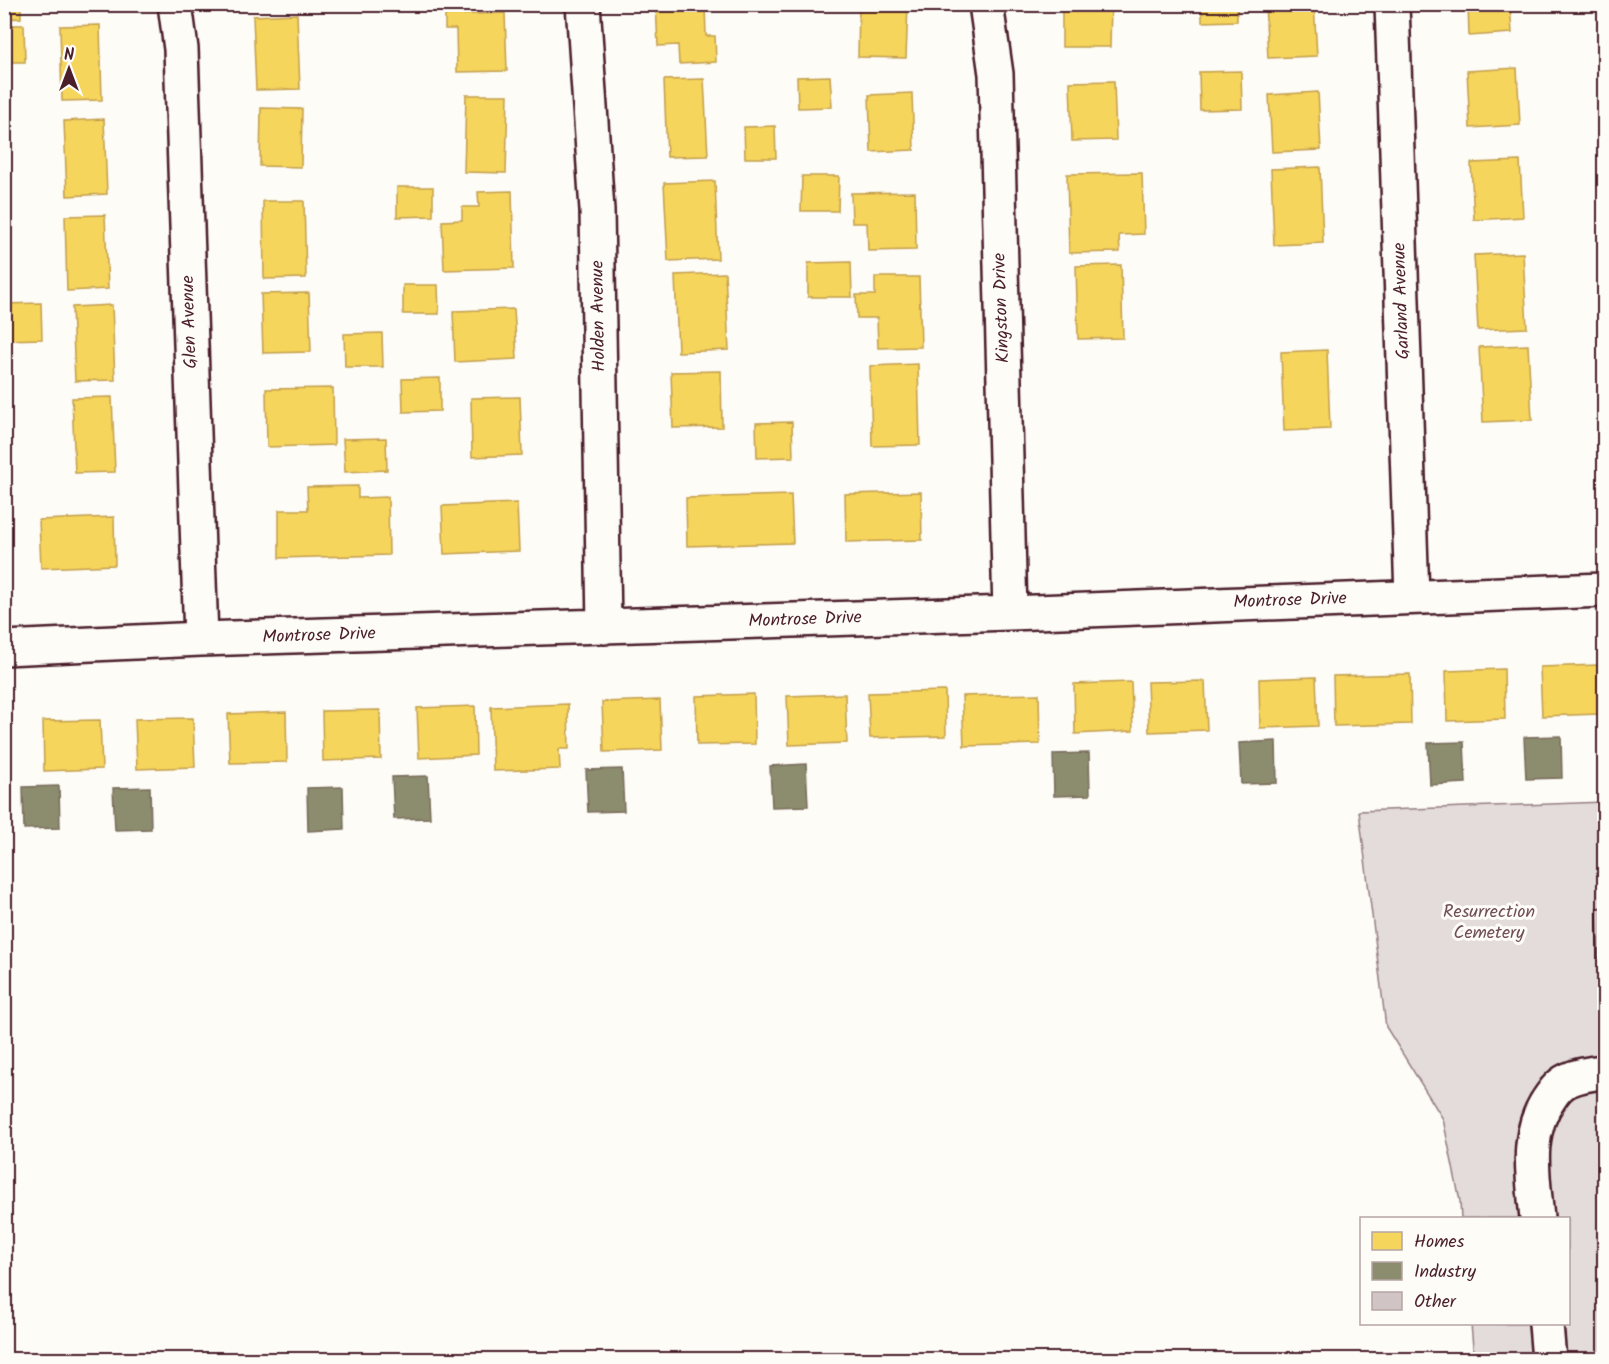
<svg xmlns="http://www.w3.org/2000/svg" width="1609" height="1364" font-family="Kalam,sans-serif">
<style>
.green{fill:#e3dcda;stroke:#967e82;stroke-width:1.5}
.homes{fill:#f6d55c;stroke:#c29e4d;stroke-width:1.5}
.industry{fill:#8c8c6e;stroke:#786b5a;stroke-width:1.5}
.building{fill:#d0c5c4;stroke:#4a1f2b;stroke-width:1.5}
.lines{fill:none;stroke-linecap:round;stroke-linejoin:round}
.minor-casing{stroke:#4a1f2b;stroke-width:38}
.minor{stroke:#fdfcf7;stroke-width:33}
.labels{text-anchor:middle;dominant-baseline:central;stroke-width:6;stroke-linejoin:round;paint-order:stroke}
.street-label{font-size:18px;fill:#4a1f2b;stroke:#fdfcf7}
.park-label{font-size:18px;fill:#704e57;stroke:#fdfcf7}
</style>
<rect width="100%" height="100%" fill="#fdfcf7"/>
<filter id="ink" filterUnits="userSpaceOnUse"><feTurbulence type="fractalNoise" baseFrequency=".0167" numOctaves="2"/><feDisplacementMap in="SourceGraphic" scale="12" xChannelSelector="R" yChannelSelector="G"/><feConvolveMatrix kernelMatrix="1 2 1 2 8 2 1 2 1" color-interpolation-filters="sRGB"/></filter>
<g filter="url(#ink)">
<path class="green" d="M1604,802V1359H1474L1471,1324H1568V1218H1461L1460,1201L1443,1119L1386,1027L1359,811Z"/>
<path class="homes" d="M4,4H21V18L4,19Z
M54,4H79L54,8Z
M656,4H705L706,36H715L716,62L679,64L678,45L658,46Z
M859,4H908L906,58L858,57Z
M1062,4H1111L1110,47H1062Z
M1202,4H1237V21L1202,22Z
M1265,4H1314L1317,56L1268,58Z
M1468,4H1510L1512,33L1469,36Z
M505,13L507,71L457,72L456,29H445V15Z
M297,14L300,89L256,90L253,16Z
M4,25H24L25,62H4Z
M100,25L102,100L62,101L60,26Z
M1517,68L1520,125L1470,128L1467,71Z
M1241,71L1242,109L1200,110L1199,72Z
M830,76L832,107L798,108L797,77Z
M704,79L708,156L667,157L664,80Z
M1114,81L1116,140L1072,141L1070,82Z
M1318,92L1321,150L1272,152L1269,95Z
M912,93L914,150L871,152L869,95Z
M466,95H508L506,173L464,172Z
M261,108L302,109L301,167L260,166Z
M104,119L107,194L67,196L64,121Z
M775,126L776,158H745L744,127Z
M1520,161L1523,217L1474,220L1471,163Z
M1320,167L1323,243L1274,245L1271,169Z
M1142,173L1144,234L1119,235L1120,252L1069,253L1067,174Z
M802,176H839L838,211H801Z
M715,181L718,259L668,261L664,183Z
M397,187H433V216L397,217Z
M512,191L514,268L444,270L442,221L462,220V207H479L478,192Z
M915,192L916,250L868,251L867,223H852L851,193Z
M263,201H304L306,278L264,279Z
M105,215L108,289L67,291L65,216Z
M1523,253L1527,328L1478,330L1474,255Z
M851,262L852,297H808V263Z
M1121,265L1123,338L1078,339L1076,266Z
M725,273L729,350L678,352L675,275Z
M875,277H919L921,347L878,348L877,318H857L856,295H875Z
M403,285H438L439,314H403Z
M309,293L311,352L263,353L261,294Z
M41,303L42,339L5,340L4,304Z
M112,305L115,380L75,381L72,307Z
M514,309L517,359L455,362L453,311Z
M382,333L383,367H345L344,334Z
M1528,345L1532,420L1483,422L1479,347Z
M1327,350L1330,429L1284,431L1281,352Z
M918,364L920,445L872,446L870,366Z
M721,371L722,427L673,428L671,372Z
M440,378V411L403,412L402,379Z
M333,388L334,445L267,447L266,389Z
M112,397L115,472L75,473L72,398Z
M520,397L522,455L472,457L471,398Z
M792,422L793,457L757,458L756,423Z
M386,438L387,470L345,472L343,439Z
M358,486V498L388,497L389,555L279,558V510H308L307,487Z
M921,492L922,540L846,542L845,494Z
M791,495L793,543L687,546L686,498Z
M517,503L519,551L444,554L442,506Z
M114,517L115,565L41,568L39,520Z
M1598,665L1600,714L1542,716L1540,667Z
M1504,669L1505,719L1447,721L1446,671Z
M1410,674L1411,724L1334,726L1333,676Z
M1316,677L1318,726L1260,728L1259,679Z
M1205,681L1207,730L1149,732L1147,682Z
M1131,682L1133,731L1075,734L1074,684Z
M945,691L946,736L870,738L868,693Z
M754,694L755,744L697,745L696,696Z
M845,694L847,743L789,745L787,696Z
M1039,694L1040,744L964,746L962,696Z
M660,700L662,750L604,752L602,702Z
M568,704L569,749H559L560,769L493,771L491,707Z
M475,706L476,755L419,758L417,708Z
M380,710L381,759L323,761L322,711Z
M286,712L287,762L230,763L228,714Z
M193,718L195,767L137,769L135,719Z
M100,720L102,769L44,771L43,721Z"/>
<path class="industry" d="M1561,736L1562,778L1526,779L1524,737Z
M1276,741L1277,783L1241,784L1239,743Z
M1464,742L1466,783L1430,785L1428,743Z
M1089,753L1090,795L1054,796L1053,754Z
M806,764L808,806L772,807L770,766Z
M622,769L624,811L588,812L586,770Z
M428,776L430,818L394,819L392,777Z
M59,786L60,828L24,829L23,787Z
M150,787L151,829L115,830L113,788Z
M343,787L344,829L308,831L307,788Z"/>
<path class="building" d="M1604,907V958H1598L1597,908Z"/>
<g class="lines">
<g class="minor-casing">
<path id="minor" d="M175,4L181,49L201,639
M583,4L597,210L604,627
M986,4L996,74L1010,613
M1392,4L1412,597
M4,648L201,639L1010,613L1604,590
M1537,1218C1533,1176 1524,1132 1551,1096C1555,1090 1561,1083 1568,1080C1579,1075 1593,1073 1604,1072
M1546,1324L1549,1360"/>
</g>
<use href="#minor" class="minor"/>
</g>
</g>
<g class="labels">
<g class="street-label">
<text transform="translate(1402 301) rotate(-92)">Garland Avenue</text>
<text transform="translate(1002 308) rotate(-92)">Kingston Drive</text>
<text transform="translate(599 316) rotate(-91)">Holden Avenue</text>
<text transform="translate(190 322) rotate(-92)">Glen Avenue</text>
<text transform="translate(1290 601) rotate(-2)">Montrose Drive</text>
<text transform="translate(805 620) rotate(-2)">Montrose Drive</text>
<text transform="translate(319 636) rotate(-2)">Montrose Drive</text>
</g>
<g class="park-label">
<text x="1489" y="912">Resurrection<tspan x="1489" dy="21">Cemetery</tspan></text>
</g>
</g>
<rect width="1609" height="1364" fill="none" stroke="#fdfcf7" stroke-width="24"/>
<rect x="12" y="12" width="1585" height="1340" fill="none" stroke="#4a1f2b" stroke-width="2" filter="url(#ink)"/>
<rect x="1360" y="1217" width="210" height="108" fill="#fdfcf7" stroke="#b5a4a5" stroke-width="1.5"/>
<rect x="1372" y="1232" width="30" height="18" fill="#f6d55c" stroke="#b5a4a5" stroke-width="1.5"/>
<text x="1414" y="1247" font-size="18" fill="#4a1f2b">Homes</text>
<rect x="1372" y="1262" width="30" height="18" fill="#8c8c6e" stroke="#b5a4a5" stroke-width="1.5"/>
<text x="1414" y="1277" font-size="18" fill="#4a1f2b">Industry</text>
<rect x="1372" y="1292" width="30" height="18" fill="#d0c5c4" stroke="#b5a4a5" stroke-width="1.5"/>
<text x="1414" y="1307" font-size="18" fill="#4a1f2b">Other</text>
<g transform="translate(69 69)" stroke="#fdfcf7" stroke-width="4.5" paint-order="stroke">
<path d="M0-4.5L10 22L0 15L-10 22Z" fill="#4a1f2b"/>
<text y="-9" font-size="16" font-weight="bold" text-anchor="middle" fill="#4a1f2b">N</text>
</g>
</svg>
